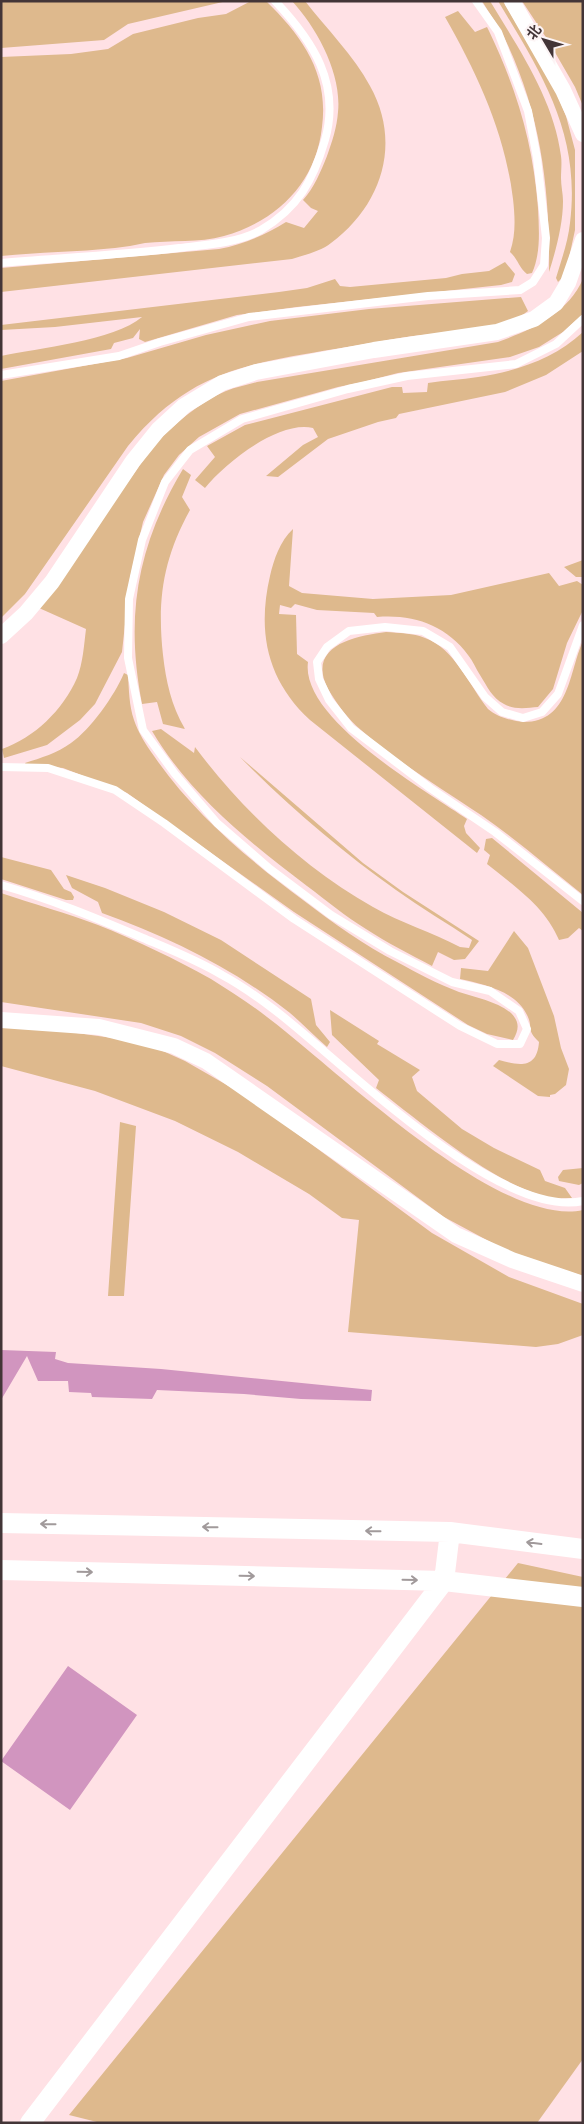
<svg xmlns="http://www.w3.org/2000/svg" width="584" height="2124" font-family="Quicksand,'Noto Sans SC',sans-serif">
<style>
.green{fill:#deb98d}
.building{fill:#d195bf}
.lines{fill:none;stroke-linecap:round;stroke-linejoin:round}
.service{stroke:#fff;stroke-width:8}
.minor{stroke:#fff;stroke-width:16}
.tertiary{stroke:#fff;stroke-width:20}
.oneway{stroke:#a19a9b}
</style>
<rect width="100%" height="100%" fill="#ffe1e5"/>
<path class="green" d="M1,1H227L128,24L104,40L1,48Z
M251,1H266C303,37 329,74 322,127C316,183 277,221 224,236C199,243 171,240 145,243C135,245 125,247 115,248C77,252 39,252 1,256V57L71,54L108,49L133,34L198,18L226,14Z
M292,1H305C326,28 354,56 370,86C402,143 382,205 331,243C321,251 305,255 292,259L1,292V268L219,249C244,244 265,235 286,222L304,228L318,211L311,208L303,200C314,188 321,171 327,156C332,142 337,127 338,112C342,74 317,28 292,1Z
M482,1H490C519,49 554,100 561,156C562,163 561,171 561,178C561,186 563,194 563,201C563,224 556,250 549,272C550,189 541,113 504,37C498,25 489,13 482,1Z
M498,1H503L554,87L566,116L575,150V230L569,258L562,278L558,282L556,278C561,261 568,242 570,223C581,134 542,74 498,1Z
M522,1H583V106L575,87L549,42Z
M458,11L475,32L487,27L489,31C517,90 533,143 538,208C539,230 541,253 532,273L527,274C519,268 518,259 510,252C516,235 515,217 513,199C505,133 478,75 445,17Z
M505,262L515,274L512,282L501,285L297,307L237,315L145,342L139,339L140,329L133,338L114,343L111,349L1,369V356C38,348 114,341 142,317L55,327L1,330V325L279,292L307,288L335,279L340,286L350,287L446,278L462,274L489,271Z
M583,279V314L563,332L539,347L510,357L398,373L363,382L338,387L240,414L199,437L179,455L164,475L143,522L130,578L122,652L95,704L80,720L47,745L4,758L2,749C34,738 63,710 77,678C83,663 84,645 86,629L39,608L154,445C175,424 199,402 226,391C236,387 247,385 257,382L498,342C533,329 567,314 583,279Z
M521,297L528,311C506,329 450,333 422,335C393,338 364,345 335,349C245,364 189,372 128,446L25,594L1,618V381L127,358L206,335L270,321L369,309Z
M583,332V351L546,375L505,392L399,414L396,418L378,422L328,439L278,477L266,476L303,445L318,437L313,428C279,420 225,463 205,488L195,480L215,457L207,446L245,425L392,387H402L403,393L427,392L428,383C445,380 461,380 478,377C517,371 554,359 583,332Z
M183,469L191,475L182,497L190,510C163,559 157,600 163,655C166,681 171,705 185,729L163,724L157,702L142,704C125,616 137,546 183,469Z
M293,529L289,586L302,593L373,599L451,595L549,573L559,586L577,581L583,585V610L567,643L553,689L538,707C527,708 514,710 504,704C492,698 487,686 480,675C476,669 473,661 468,655C446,625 413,614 377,617L374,613L317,610L295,604L291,608L280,605L279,614L296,615L297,654L308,662C300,719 425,790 467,819L464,826L466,833L480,848L477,853L310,720C267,680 257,632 270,576C274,559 280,541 293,529Z
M583,560L582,577H576L564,567Z
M386,632C399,633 413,633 425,638C455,649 469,685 488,709C497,717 512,721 524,722C570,722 569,671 583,641V895C549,868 517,840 481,815C442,789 396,761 361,730C347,718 337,704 328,689C306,646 354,636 386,632Z
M124,673L128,675C129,690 129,705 134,720C138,732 146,745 154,756C193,813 248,859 303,900C333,923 364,945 397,962C417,973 438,984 459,992C477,998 496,1001 511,1013C520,1022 519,1030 513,1040L487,1034L468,1025L294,912L127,793L63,768L26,765L25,763C41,758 57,753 71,743C90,730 115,695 124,673Z
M161,729L194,753L195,747C242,810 304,868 373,907C401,923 432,932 460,947L469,948L472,940C447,923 421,908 396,890C341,851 288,806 240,757L363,863L403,892L479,941L465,959L454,960L438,952L432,966C410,954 387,943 366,929C345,916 327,901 307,886C249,842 189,794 152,731Z
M492,838L583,913V931L579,928L568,938L559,940C545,906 514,886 487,864L490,855L484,850L486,839Z
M1,857L51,870L64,889L71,892L74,897L73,900H66L1,879Z
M66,875L105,888L164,912L221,940L311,999L316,1025L330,1042L327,1047C314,1036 303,1024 290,1013C234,969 169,937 102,913L98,902L72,888Z
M1,893C33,904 67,913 98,925C136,940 175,959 211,979C230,991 249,1003 267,1017C334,1067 499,1229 583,1210V1276L509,1252L444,1217L267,1086L215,1053L181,1036L141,1023L1,1002Z
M514,931L528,948L554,1016L561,1048L569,1069L566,1085L555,1094L550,1095V1097L538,1096L493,1066L499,1060C520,1066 537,1069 539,1042C525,1028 534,1029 527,1015C516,991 483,984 460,979L461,968L488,971Z
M330,1010L379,1041L377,1044L420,1070L412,1077L417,1091L462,1129L494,1148L540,1170L545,1181L565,1188L572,1198C566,1198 559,1199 553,1198C500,1190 419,1121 376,1088L379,1080L332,1035Z
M1,1025L40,1028L120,1039L154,1047L185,1061L246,1096L432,1233L509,1277L583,1304V1335L558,1344L536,1347L348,1332L359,1220L342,1218L309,1194L238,1152L175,1121L95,1091L1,1066Z
M120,1122L136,1126L124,1296H108Z
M583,1168V1183L579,1185L559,1181L558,1177L563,1170Z
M518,1563L583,1577V2059L537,2123H101L69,2115Z"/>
<path class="building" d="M1,1350L56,1352L55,1359L68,1363L161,1369L372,1390L371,1401L301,1399L244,1394L157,1390L152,1399L92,1397L91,1393L69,1392L68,1381H38L27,1356L1,1400Z
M68,1666L137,1715L70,1810L1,1761Z"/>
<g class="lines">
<path class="service" d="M1,263C61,258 120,255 179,248C205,245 238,243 261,230C298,208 313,181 325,140C341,84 313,41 275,1
M1,375L119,356L160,342L249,317L428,296L520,290L533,282L544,265L546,238L537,158L528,111L498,32L476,1
M583,625L558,694L542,712L523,718L502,712L485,697L450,647L423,631L385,627L349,631L327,647L317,662L319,679L329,700L351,728L430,788L495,832L583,901
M1,767L48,768L115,790L164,823L294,919L460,1026L497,1044H520L527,1029L519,1011L490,991L452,982L390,951L331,915L270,869L217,823L175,774L143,730L128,658L129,599L142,540L165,482L190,450L242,419L348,389L407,376L516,364L556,344L583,319
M1,885C50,899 96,918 143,938C169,949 197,960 222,975C239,984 256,996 272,1008C339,1058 497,1220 583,1201"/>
<path class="minor" d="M512,1L563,90L583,134
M1,636L26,613L52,582L133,461L158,430L184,406L222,383L256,372L374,350L497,332L534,319L556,303L568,283L583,240
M1,1020L99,1027L174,1046L206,1061L456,1235L512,1260L583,1284"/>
<path class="tertiary" d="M1,1523L450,1532L583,1549
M1,1570L444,1581L583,1597
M30,2123L444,1581L450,1532"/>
</g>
<defs><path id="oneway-shaft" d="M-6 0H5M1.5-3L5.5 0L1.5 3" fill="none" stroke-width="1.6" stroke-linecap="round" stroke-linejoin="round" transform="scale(1.25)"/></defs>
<g class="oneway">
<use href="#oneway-shaft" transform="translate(48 1524) rotate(-179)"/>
<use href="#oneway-shaft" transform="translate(210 1527) rotate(-179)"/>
<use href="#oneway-shaft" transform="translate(373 1531) rotate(-179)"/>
<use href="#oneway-shaft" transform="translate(534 1543) rotate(-173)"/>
<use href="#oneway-shaft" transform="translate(85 1572) rotate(1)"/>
<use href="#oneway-shaft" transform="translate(247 1576) rotate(1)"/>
<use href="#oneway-shaft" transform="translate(410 1580) rotate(1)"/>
</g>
<rect width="584" height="2124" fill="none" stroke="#433537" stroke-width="5"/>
<g transform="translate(544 40) rotate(308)" stroke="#fcf4f5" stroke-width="4" paint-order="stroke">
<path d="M0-4L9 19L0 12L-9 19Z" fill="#433537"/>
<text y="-8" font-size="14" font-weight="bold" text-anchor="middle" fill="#433537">北</text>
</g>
</svg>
